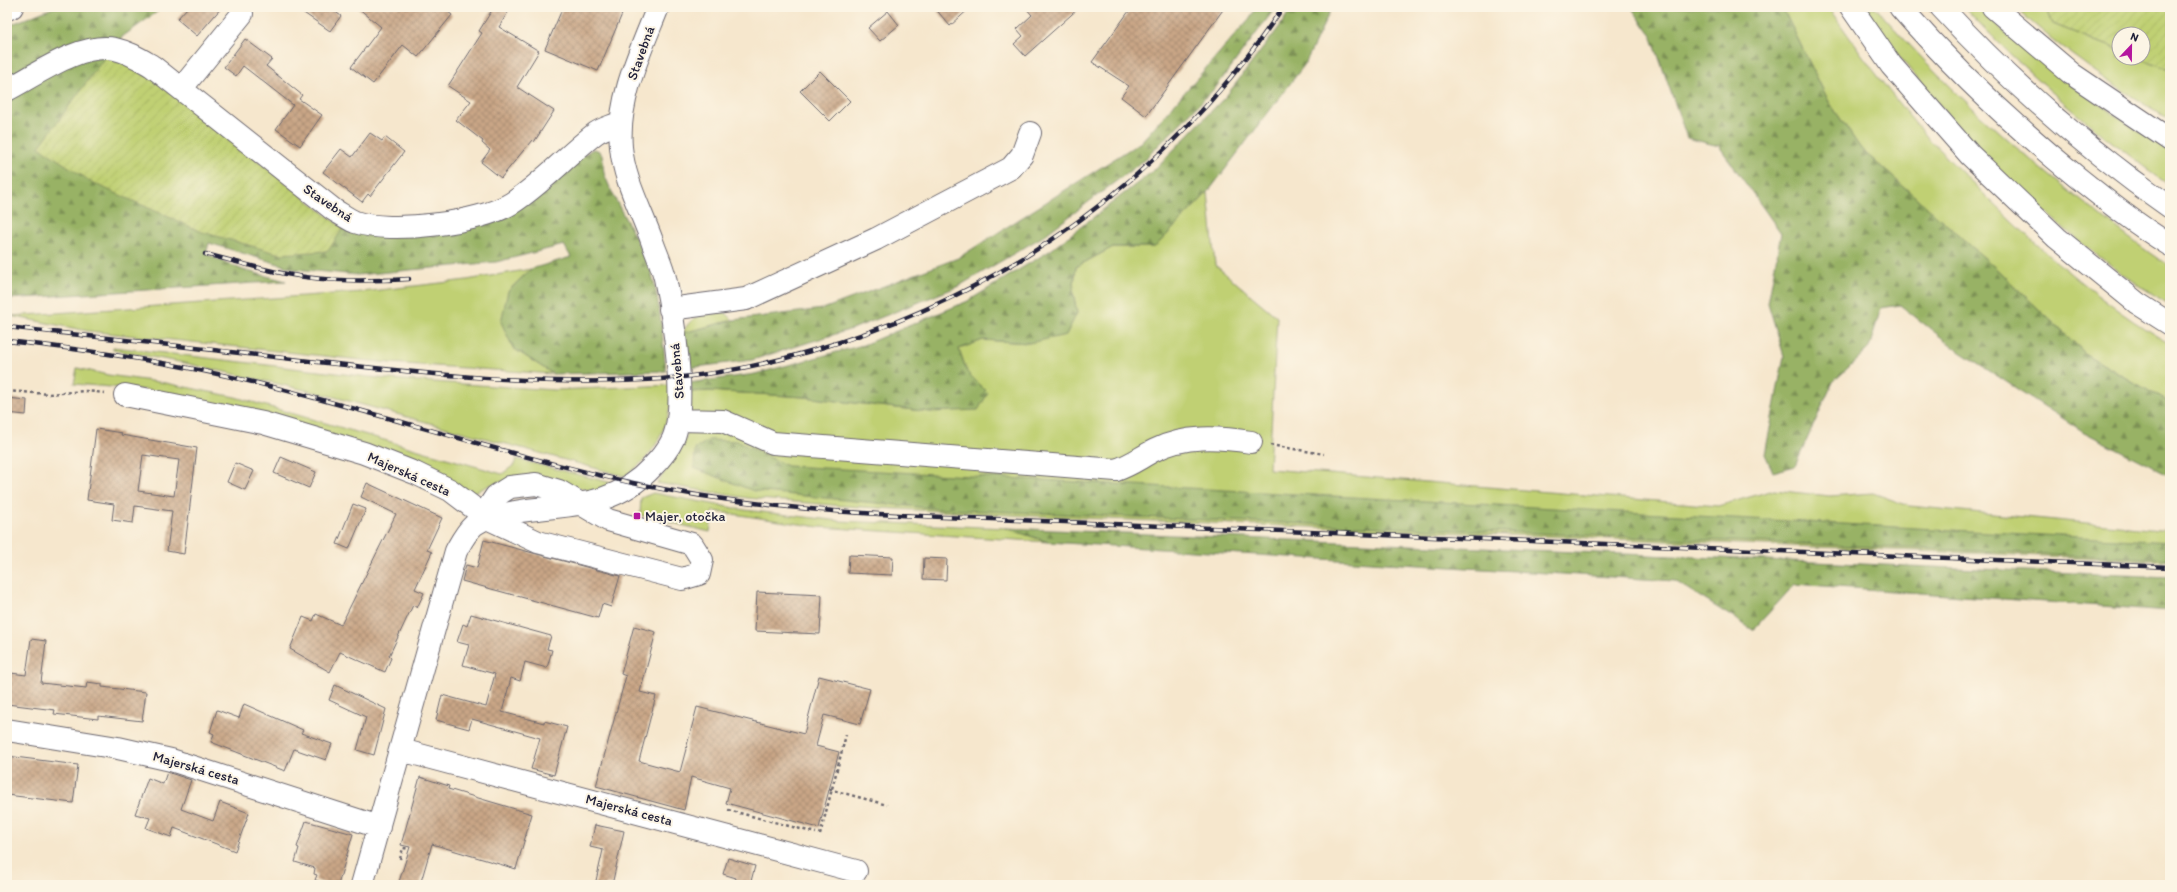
<svg xmlns="http://www.w3.org/2000/svg" width="2177" height="892" font-family="Itim,sans-serif">
<style>
.grass{fill:#c0d073;stroke:#717957}
.forest{fill:url(#forest-firs);stroke:#5d6a50}
.garden{fill:url(#garden-furrows);stroke:#717957}
.building{fill:url(#building-cross-hatch);fill-rule:evenodd}
.lines{fill:none;stroke-linecap:round;stroke-linejoin:round}
.minor-casing{stroke:#6c676e;stroke-width:24}
.major-casing{stroke:#6c676e;stroke-width:24}
.highway-casing{stroke:#6c676e;stroke-width:24}
.path{stroke:#6c676e;stroke-width:2.5;stroke-dasharray:3 3;stroke-linecap:butt}
.minor{stroke:#fff;stroke-width:22}
.major{stroke:#fff;stroke-width:22}
.highway{stroke:#fff;stroke-width:22}
.rail-casing{stroke:#22223b;stroke-width:4.5}
.rail{stroke:#fcf5e5;stroke-width:3;stroke-dasharray:9;stroke-linecap:butt}
.poi-dot{fill:#b5179e;stroke:#fcf5e5;stroke-width:1.5}
.labels{text-anchor:middle;dominant-baseline:central;stroke-width:4;stroke-linejoin:round;paint-order:stroke}
.street-label{font-size:14px;fill:#22223b;stroke:#fcf5e5}
.poi-label{font-size:14px;fill:#22223b;stroke:#fcf5e5;text-anchor:start}
</style>
<defs>
<pattern id="forest-firs" width="22" height="20" patternUnits="userSpaceOnUse"><rect width="22" height="20" fill="#98b265"/><path d="M5 1l3.5 6h-7zM16 11l3.5 6h-7z" fill="#7c9054"/></pattern>
<pattern id="garden-furrows" width="10" height="10" patternUnits="userSpaceOnUse"><rect width="10" height="10" fill="#c0d073"/><path d="M-1 1l2-2M0 10L10 0M9 11l2-2" fill="none" stroke="#a5b264"/></pattern>
<pattern id="building-cross-hatch" width="8" height="8" patternUnits="userSpaceOnUse"><rect width="8" height="8" fill="#c9a686"/><path d="M0 0l8 8M0 8l8-8" fill="none" stroke="#a3876f"/></pattern>
</defs>
<rect width="100%" height="100%" fill="#fcf5e5"/>
<filter id="ink" filterUnits="userSpaceOnUse"><feTurbulence type="fractalNoise" baseFrequency=".025" numOctaves="2"/><feDisplacementMap in="SourceGraphic" scale="8" xChannelSelector="R" yChannelSelector="G"/><feConvolveMatrix kernelMatrix="1 2 1 2 8 2 1 2 1" color-interpolation-filters="sRGB"/></filter>
<filter id="wash" filterUnits="userSpaceOnUse"><feTurbulence type="fractalNoise" baseFrequency=".012" numOctaves="4" result="noise"/><feDisplacementMap in="SourceGraphic" scale="16" xChannelSelector="R" yChannelSelector="G"/><feGaussianBlur stdDeviation="0.9" result="paint"/><feColorMatrix in="noise" values="0 0 0 0 0 0 0 0 0 0 0 0 0 0 0 0 0 1.4 0 .05"/><feComposite in="paint" operator="in"/></filter>
<g filter="url(#wash)">
<rect width="100%" height="100%" fill="#f6e7cd"/>
<path class="grass" d="M1782,7H1828C1857,48 1886,89 1919,128C1940,152 1964,174 1987,197C2043,252 2102,305 2170,344V403L2087,355L1989,262L1861,149L1829,102Z
M1862,7H1875C1941,82 2013,149 2092,209C2117,229 2143,249 2170,267V305C2047,230 1946,123 1862,7Z
M1964,7H1977L2002,30L2069,84L2170,152V186C2096,132 2026,74 1964,7Z
M2015,7H2046L2053,24L2119,50V58H2139L2170,70V120C2115,87 2062,51 2015,7Z
M1208,192L1215,265L1277,317L1269,469L1718,506L1774,490L1829,496L1873,493L1909,506L2170,531V561L1008,515L843,506L747,498L657,483L682,448L688,431L689,392L709,391L804,397L931,412L988,393L967,372L959,349L983,340L1029,343L1077,313L1073,292L1076,267L1113,247H1155Z
M531,269L508,291L513,348L553,374L390,363L88,331L11,316L362,292L467,280Z
M725,312L733,320L683,333C691,313 706,315 725,312Z
M113,347L387,379L555,390L673,385C670,422 657,457 624,476L323,394L185,363L113,350Z
M77,368L108,375L165,383L235,397L502,474L514,465L516,459L616,484L594,492L542,477L516,478L490,485L473,493L291,422L148,390L74,384Z
M653,493L745,510L840,521L1006,528L1048,542L819,527L713,511L710,532L640,515L641,498Z"/>
<path class="forest" d="M55,7H164L122,37L40,147L343,228L469,224L593,149C607,150 601,166 605,176C618,209 638,238 651,272C660,299 663,342 666,371L553,374L513,348L501,322L508,291L531,269L571,257L564,245L496,262L357,275L295,269L209,243L206,254L243,270L286,281L7,299V26Z
M1257,7H1276L1216,87L1143,161L1042,237L959,286L855,328L752,360L688,368L683,333L733,320L823,309L958,258L1141,142L1249,19Z
M1292,7H1332L1305,64L1208,192L1155,247H1113L1076,267L1073,292L1077,313L1066,335L1029,343L983,340L959,349L967,372L988,393L978,410L931,412L804,397L709,391L689,392V383L755,374L863,345L968,301L1051,250L1153,171L1227,95L1280,26Z
M1631,7H1782L1829,102L1861,149L1989,262L2087,355L2170,403V476L2084,432L1960,352L1900,305L1881,308L1869,348L1833,382L1795,466L1773,472L1765,454L1784,356L1768,303L1781,233L1719,146L1687,138L1651,35Z
M709,440L737,441L787,466L2170,542V559L937,509L754,491L694,468L695,449Z
M1006,528L2170,577V611L1795,584L1753,630L1675,581L1048,542Z"/>
<path class="garden" d="M2046,7H2170V70L2139,58H2143V34H2119V50L2053,24Z
M108,53L130,59L343,228L328,251L280,254L202,232L93,183L39,147Z"/>
<g id="blocks">
<path class="building" d="M188,7H222L197,36L177,19Z
M295,7H329L341,16L330,31Z
M357,7H442L452,15L418,57L403,45L373,84L351,67L381,27Z
M494,7H499L508,12L499,27L539,51L517,87L554,111L534,142L532,140L501,178L481,162L490,150L482,143L483,141L456,120L471,101L448,86L482,33L479,31Z
M563,7H625L598,71L545,49Z
M934,7H971L950,26Z
M1025,7H1080L1025,56L1014,44L1023,36L1017,29L1032,15Z
M1132,7H1225L1146,116L1121,97L1129,86L1092,62Z
M888,11L899,25L880,41L868,28Z
M245,39L272,59L266,66L302,95L299,99L322,115L300,146L276,129L293,105L243,66L236,76L224,67Z
M820,71L850,101L830,121L800,91Z
M370,133L382,141L385,137L404,152L370,196L368,194L362,202L323,172L341,149L352,157Z
M7,398L27,400L26,415L7,413Z
M96,429L122,433L121,435L197,448L184,554L167,551L172,511L135,506L133,523L112,520L114,504L87,500ZM143,455L179,460L174,496L138,491Z
M281,457L316,472L309,488L274,473Z
M235,463L254,471L245,490L227,482Z
M367,483L442,518L427,550L432,552L415,589L424,593L417,608L413,605L389,656L391,658L385,672L340,652L330,672L290,649L303,617L313,621L316,614L341,625L396,514L361,497Z
M353,504L366,509L349,549L337,544Z
M484,540L620,576L611,607L602,604L598,618L462,581L466,565L477,568Z
M849,555L893,557L892,575L848,573Z
M924,558L947,559L946,580L923,579Z
M757,592L822,595L820,634L755,631Z
M471,614L551,636L547,649L552,650L547,668L525,662L520,681L511,678L502,712L544,723V721L567,727L554,775L531,769L540,738L472,719L469,729L436,720L442,695L486,707L495,674L463,665L469,645L457,642L463,624L467,626Z
M634,626L656,632L640,692L656,696L639,761L680,772L697,707L804,734L819,676L870,689L860,724L824,715L816,746L839,752L819,828L726,803L730,788L691,777L684,810L596,786L626,676L621,674Z
M31,639L46,641L41,683L86,688L87,682L102,684V687L146,692L142,721L98,716V719L54,714L55,710L7,704L11,673L26,675Z
M335,685L386,709L374,755L357,750L366,717L329,700Z
M244,704L303,730L301,733L332,744L326,760L294,749L285,771L211,742L214,734L210,732L217,710L239,718Z
M7,756L78,765L73,803L7,795Z
M167,772L191,780L181,809L213,821L220,802L249,813L235,851L174,828L171,837L146,828L150,818L135,814L148,778L163,784Z
M420,777L449,786L448,789L532,814L516,869L432,844L420,885H398L410,847L401,845Z
M306,821L353,834L338,885H330L315,880L317,875L314,874L315,868L295,862L299,848L297,847Z
M595,825L624,831L612,885H595L603,850L590,847Z
M728,858L755,866L750,885H734L736,878L723,874Z"/>
</g>
</g>
<g filter="url(#ink)">
<use href="#blocks" fill-opacity="0" stroke="#6c676e" stroke-width="1"/>
<g class="lines">
<g class="minor-casing">
<path id="minor" d="M181,89L242,14
M7,90C36,75 81,42 115,49C129,52 140,59 152,66L334,210C341,214 348,219 355,222C390,234 481,223 512,203C543,183 567,155 596,133C603,128 613,126 621,122
M670,309L746,299L876,239L1011,168L1022,155L1030,133
M125,395L263,423L364,453L415,473L450,490L487,518L538,542L682,579L699,574L702,560L692,544L608,520L559,491L536,484L510,487L496,496L490,505L487,518
M678,420L723,421L773,443L1116,470C1131,465 1141,457 1155,450C1185,435 1218,437 1251,442
M7,730L118,748L171,760L379,827
M401,750L856,871
M362,885L456,551C461,542 466,532 474,525C485,516 501,515 515,512C568,503 612,510 652,467C660,459 668,450 673,439C688,404 673,316 665,278C662,265 656,253 652,241C641,210 624,180 621,147C617,99 641,50 658,7"/>
</g>
<g class="major-casing">
<path id="major" d="M7,9L12,7"/>
</g>
<g class="highway-casing">
<path id="highway" d="M1851,7L1891,65L1970,155L2057,238L2137,303L2170,324
M1900,7C1954,69 2013,125 2077,177C2107,201 2137,225 2170,245
M1941,7C2010,82 2086,149 2170,207
M1993,7L2072,74L2170,140"/>
</g>
<path class="path" d="M7,391L49,394L86,391L105,393
M1270,445L1324,454
M829,789L887,805
M728,810L816,833
M820,835L846,735
M400,859L403,848L409,849"/>
<use href="#minor" class="minor"/>
<use href="#major" class="major"/>
<use href="#highway" class="highway"/>
<g class="rail-casing">
<path id="rail" d="M205,254C234,261 263,270 292,275C331,282 370,281 409,279
M7,327C108,338 208,349 309,361C426,374 543,387 661,379C713,375 765,365 814,350C1008,294 1171,175 1283,7
M7,341C91,350 175,363 257,383C383,414 506,455 633,483C734,505 839,513 942,517L2170,567"/>
</g>
<use href="#rail" class="rail"/>
</g>
</g>
<rect class="poi-dot" x="633" y="512" width="8" height="8" rx="2"/>
<g class="labels">
<g class="street-label">
<text transform="translate(641 53) rotate(-70)">Stavebná</text>
<text transform="translate(328 203) rotate(34)">Stavebná</text>
<text transform="translate(677 371) rotate(-95)">Stavebná</text>
<text transform="translate(409 474) rotate(24)">Majerská cesta</text>
<text transform="translate(196 768) rotate(16)">Majerská cesta</text>
<text transform="translate(629 810) rotate(15)">Majerská cesta</text>
</g>
<g class="poi-label">
<text x="645" y="516">Majer, otočka</text>
</g>
</g>
<rect width="2177" height="892" fill="none" stroke="#fcf5e5" stroke-width="24"/>
<g transform="translate(2131 46) rotate(22)"><circle r="19" fill="#fcf5e5" stroke="#a5a1a1"/>
<path d="M0-3L7 15L0 10L-7 15Z" fill="#b5179e"/>
<text y="-6" font-size="11" font-weight="bold" text-anchor="middle" fill="#22223b">N</text>
</g>
</svg>
